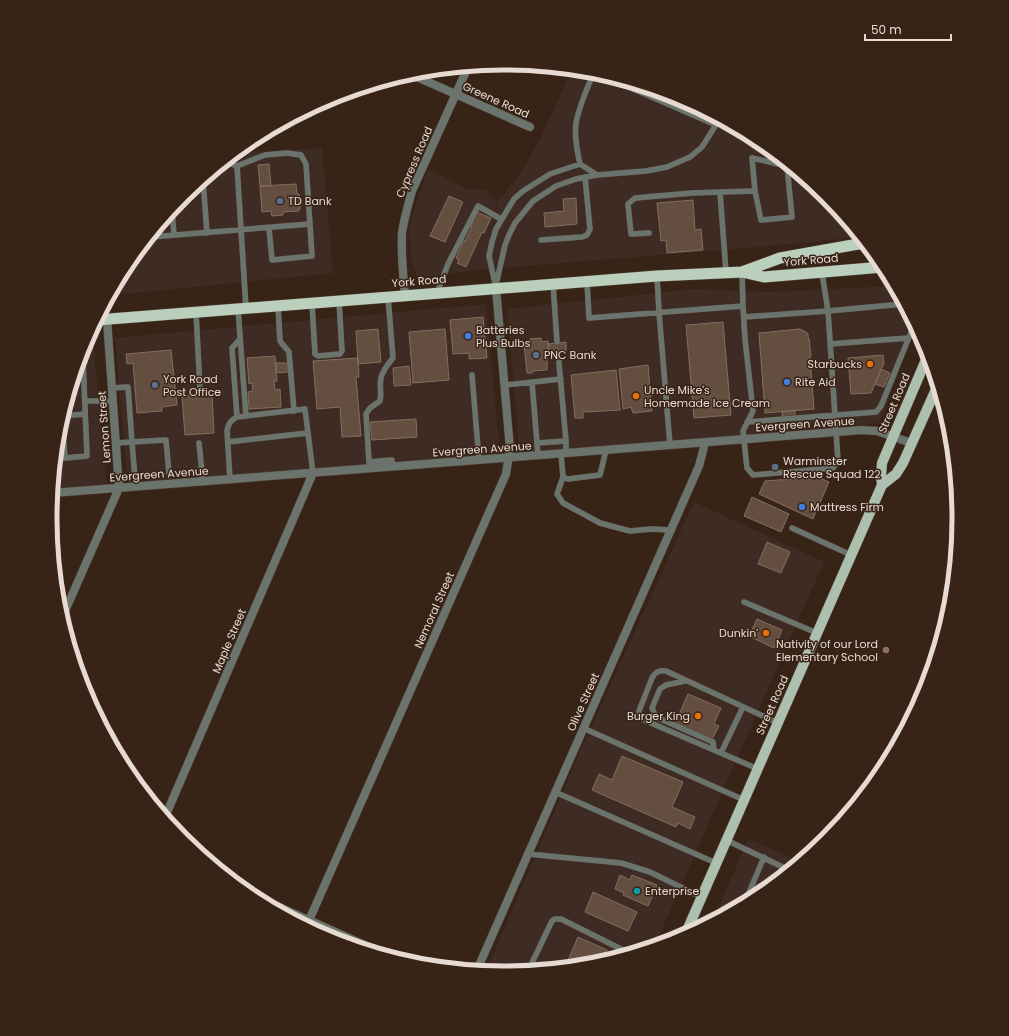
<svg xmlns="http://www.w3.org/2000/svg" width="1009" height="1036" font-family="Poppins,sans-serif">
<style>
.commercial{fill:#3e2b24}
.building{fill:#644e40;stroke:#856d5f}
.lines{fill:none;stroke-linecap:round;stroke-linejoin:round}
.service-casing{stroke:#534135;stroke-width:6}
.minor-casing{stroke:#534135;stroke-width:9}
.primary-casing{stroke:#534135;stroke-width:11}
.trunk-casing{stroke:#534135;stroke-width:12}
.service{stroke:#6b746c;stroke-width:5.5}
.minor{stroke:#6b746c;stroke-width:8}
.primary{stroke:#adc0af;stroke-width:10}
.trunk{stroke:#bacfbc;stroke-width:11}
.service-dot{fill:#5c6f8a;stroke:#372417;stroke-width:1.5}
.shop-dot{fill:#3f7fe0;stroke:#372417;stroke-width:1.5}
.food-dot{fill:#e8710a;stroke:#372417;stroke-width:1.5}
.education-dot{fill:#8d6e63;stroke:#372417;stroke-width:1.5}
.culture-dot{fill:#0f9aa8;stroke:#372417;stroke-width:1.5}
.labels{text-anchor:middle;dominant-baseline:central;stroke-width:3;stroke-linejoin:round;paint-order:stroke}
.street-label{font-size:11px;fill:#e7dad2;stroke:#372417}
.poi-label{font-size:11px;fill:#e7dad2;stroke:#372417;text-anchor:start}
.rim{fill:none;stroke:#e7dad2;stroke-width:5}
</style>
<rect width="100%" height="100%" fill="#372417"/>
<path class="commercial" d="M572,70L593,72L679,98L757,140L826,197L859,237L769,246L476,270L418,278L411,260L409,225L428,169L467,189L486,190L497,202L485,242L499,200L520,174L539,141Z
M322,148L333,273L111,295L127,265L183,196L236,153Z
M893,286L915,327L880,423L520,457L507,309L694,289L770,292Z
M486,304L500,455L128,486L115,338Z
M93,341L107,487L53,491L59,429L85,344L86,342Z
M694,502L824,562L802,611L655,945L593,964L504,972L486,971L583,745Z
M748,839L800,861L757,896L714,919Z"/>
<path class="building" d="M269,164L271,186H260L258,165Z
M296,184L297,194H299L300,209H299V211L283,212V215L272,216L271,211L262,212L260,186Z
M449,196L463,202L445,242L430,236Z
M576,198L577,224L545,227L544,213L564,211L563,199Z
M693,200L695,230L701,229L703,250L667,253L666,240L661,241L657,203Z
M477,212L491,218L484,233L482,232L466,267L457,263L459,260L456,258L464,240L465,241L472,227L471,226Z
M483,317L487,358L469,359V353L453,354L450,320Z
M723,322L731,415L694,418L686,325Z
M378,329L381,362L358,364L356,331Z
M445,329L449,380L413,383L409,332Z
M800,329L806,332L808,334V338H809L811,356H810L814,409L765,413L759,333Z
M541,338V342L548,341L549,354L547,355V370L533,371L532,373H527L524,343H530V339Z
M566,342V351L549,353L548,344Z
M171,350L177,405L162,407V411L137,413L133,363L127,364L126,354Z
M883,355L884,363L871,393L851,394L848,358Z
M275,356L277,381H274L275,390L280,389L281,407L249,409L248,392L253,391L252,383L249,384L247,358Z
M358,358L359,377H356L361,436L342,437L340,407L317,409L313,361Z
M276,363H287L288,372L276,373Z
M648,365L652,411L633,413L631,407L623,409L619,369Z
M409,366L411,385L394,386L393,368Z
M881,369L890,373L884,387L875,384Z
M616,370L620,410L583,412V418H575L571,375Z
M75,377L77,395L69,396Z
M212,395L214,433L185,435L182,396Z
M795,410V418L783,419L782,412Z
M416,419L417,437L372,440L370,422Z
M818,477L829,482L813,519L759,494L765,481Z
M752,497L789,514L781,532L744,516Z
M767,542L790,552L781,573L758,564Z
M757,619L782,630L774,648L749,636Z
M688,694L721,708L714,724L719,726L712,739L675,724Z
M622,756L683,782L672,807L695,817L690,829L678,823L676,827L592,790L599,774L612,780Z
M620,875L630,880L632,875L657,885L648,906L623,895L624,893L615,889Z
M593,892L637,912L628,931L585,912Z
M578,937L607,950L602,961L593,964L565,967Z"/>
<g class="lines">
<g class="service-casing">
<path id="service" d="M594,72C587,89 579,106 576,123C574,137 577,151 580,164L597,175L646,171L667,167L690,157L702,147L719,120
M601,75L716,125
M225,162L237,166L246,308
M237,166L265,155L287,153L301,155L306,164L312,256L272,260L269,228
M203,180L207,233
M755,191L761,220L792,217L787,166
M172,210L174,235
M649,233L631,234L628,204L635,198L692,193L720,192
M150,237L310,224
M541,240L582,237L587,235L590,229L585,177
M726,272L720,192L755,191L752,158L787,166V165
M657,276L659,312L670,445
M587,281L589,318L743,306L742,272
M553,283L557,342
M496,285L505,245L509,235L515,223L533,201L556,186L576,179L597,175
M496,288L489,256L492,242L496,229L514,199L523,191L550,174L580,164
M437,293L448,264L478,206L501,219
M388,297L393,358C389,363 382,371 381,378C379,386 382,392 380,401L370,408L366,414L369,462L392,460L393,467
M312,303L315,354L318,356L340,354L342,351L339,301
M278,306L280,341L289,352L294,411
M743,306L745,339L753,411L743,431L747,468L753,475L833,468L838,461L828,311L822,273
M103,309L104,320
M238,309L246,416
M196,312L200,390
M744,317L828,311L903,304
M830,344L908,338
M558,352L566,441
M472,375L479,460
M532,382L537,443
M505,385L561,379
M112,388L128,387L132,442L116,443
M85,401H113
M63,416L85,414
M237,417L232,348L240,339
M62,418L65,458L87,456L83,359H80
M747,422L876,412L881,406L914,325
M228,442L308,433
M199,443L203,482
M538,456L537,443L566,441V451L561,454L563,477L568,479L600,475L606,450
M563,477L557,494L563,503L600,523L630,531L652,529L670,530
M135,478L132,442L166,440L169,473
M230,480L227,430C229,423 231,420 237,417L305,409L313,473
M792,528L851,555
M744,602L817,633
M685,681L666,685L660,689L652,708L656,717L713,742L714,750
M583,728L744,800
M721,753L743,707
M758,769L644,720L640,716L639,711L652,678C655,672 659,670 666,671L778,723
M555,792L716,863
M726,840L789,870
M528,854L621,863L650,872L701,897
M745,902L764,857
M530,970V967L552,921L555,919H561L629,953"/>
</g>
<g class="minor-casing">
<path id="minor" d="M410,74L530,127
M405,295C403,275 401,254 402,233C404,219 408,205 412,191L468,67
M52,493L862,430L877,431L911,443
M62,618L119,488L107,319
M165,817L313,473
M250,894L387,955
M307,925L506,474L510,449L496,288
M477,970L699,466L705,443"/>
</g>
<g class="primary-casing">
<path id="primary" d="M882,485L896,474L903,463L937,387
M685,935L882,485L881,476L882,463L928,355"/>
</g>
<g class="trunk-casing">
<path id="trunk" d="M742,272L780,258L864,243
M97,320L657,276L742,272L764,277L883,267"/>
</g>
<use href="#service" class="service"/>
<use href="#minor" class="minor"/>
<use href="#primary" class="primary"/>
<use href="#trunk" class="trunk"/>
</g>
<g class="service-dot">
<circle cx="280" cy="201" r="4"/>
<circle cx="536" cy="355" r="4"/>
<circle cx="155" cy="385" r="4"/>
<circle cx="775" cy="467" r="4"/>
</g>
<g class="shop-dot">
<circle cx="468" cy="336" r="4"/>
<circle cx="787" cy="382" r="4"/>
<circle cx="802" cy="507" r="4"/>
</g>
<g class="food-dot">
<circle cx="870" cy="364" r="4"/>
<circle cx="636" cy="396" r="4"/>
<circle cx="766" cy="633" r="4"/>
<circle cx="698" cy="716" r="4"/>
</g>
<circle class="education-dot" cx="886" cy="650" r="4"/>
<circle class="culture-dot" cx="637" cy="891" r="4"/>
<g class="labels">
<g class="street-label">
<text transform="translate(496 100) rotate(24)">Greene Road</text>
<text transform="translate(414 162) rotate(-67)">Cypress Road</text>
<text transform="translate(811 260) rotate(-5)">York Road</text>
<text transform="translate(419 281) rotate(-5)">York Road</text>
<text transform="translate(894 403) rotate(-67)">Street Road</text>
<text transform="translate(805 424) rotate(-4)">Evergreen Avenue</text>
<text transform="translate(104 427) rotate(-94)">Lemon Street</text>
<text transform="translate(482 449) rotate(-4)">Evergreen Avenue</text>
<text transform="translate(159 474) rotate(-4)">Evergreen Avenue</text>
<text transform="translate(434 610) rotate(-66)">Nemoral Street</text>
<text transform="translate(229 641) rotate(-67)">Maple Street</text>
<text transform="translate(583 702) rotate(-66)">Olive Street</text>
<text transform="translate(772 705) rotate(-66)">Street Road</text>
</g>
<g class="poi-label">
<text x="288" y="201">TD Bank</text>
<text x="476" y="330">Batteries<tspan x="476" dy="13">Plus Bulbs</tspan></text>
<text x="544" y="355">PNC Bank</text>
<text x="862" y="364" text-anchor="end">Starbucks</text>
<text x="163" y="379">York Road<tspan x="163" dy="13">Post Office</tspan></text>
<text x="795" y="382">Rite Aid</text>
<text x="644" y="390">Uncle Mike's<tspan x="644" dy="13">Homemade Ice Cream</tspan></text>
<text x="783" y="461">Warminster<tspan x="783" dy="13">Rescue Squad 122</tspan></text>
<text x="810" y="507">Mattress Firm</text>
<text x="758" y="633" text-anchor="end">Dunkin'</text>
<text x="878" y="644" text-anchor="end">Nativity of our Lord<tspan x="878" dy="13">Elementary School</tspan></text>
<text x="690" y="716" text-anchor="end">Burger King</text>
<text x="645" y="891">Enterprise</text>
</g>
</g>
<path d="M0 0H1009V1036H0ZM504 70H505A447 447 0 0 1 952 517V519A447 447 0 0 1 505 966H504A447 447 0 0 1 57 519V517A447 447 0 0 1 504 70Z" fill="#372417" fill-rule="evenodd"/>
<path class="rim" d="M504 70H505A447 447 0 0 1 952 517V519A447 447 0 0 1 505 966H504A447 447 0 0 1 57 519V517A447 447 0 0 1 504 70Z"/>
<path d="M865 34v6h86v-6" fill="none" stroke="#e7dad2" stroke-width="2"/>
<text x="871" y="34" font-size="12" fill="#e7dad2" stroke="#372417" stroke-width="3" paint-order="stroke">50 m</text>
</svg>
